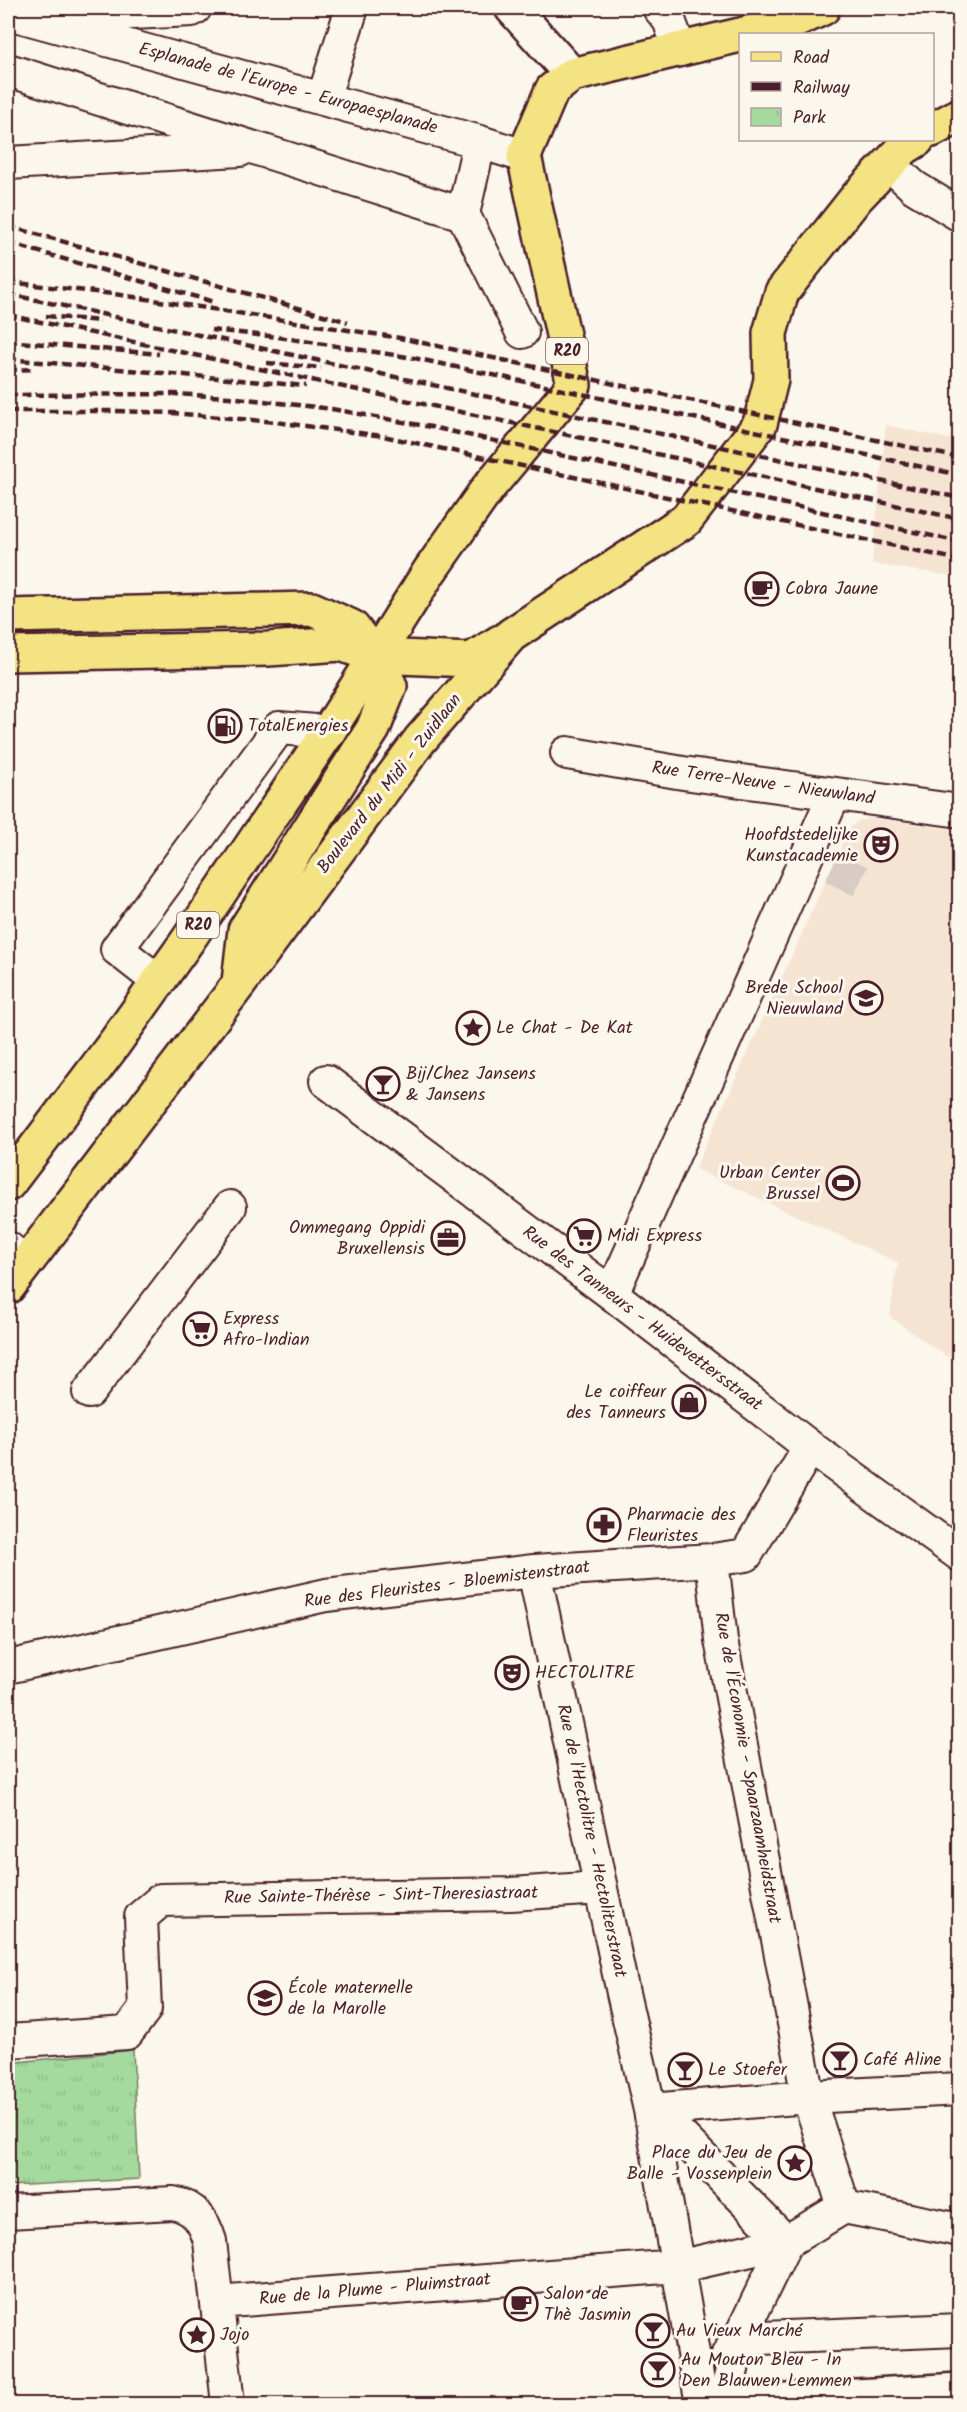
<svg xmlns="http://www.w3.org/2000/svg" width="967" height="2412" font-family="Kalam,sans-serif">
<style>
.built{fill:#f5e4d2}
.park{fill:url(#park-tufts);stroke:#777c64;stroke-width:1.5}
.lines{fill:none;stroke-linecap:round;stroke-linejoin:round}
.street-tunnel{stroke:#d8ccc5;stroke-width:32;stroke-dasharray:32 16;stroke-linecap:butt}
.street-casing{stroke:#4a1f2b;stroke-width:36}
.secondary-casing{stroke:#4a1f2b;stroke-width:38}
.primary-casing{stroke:#4a1f2b;stroke-width:38}
.street{stroke:#fbf7ec;stroke-width:32}
.secondary{stroke:#fbf7ec;stroke-width:33}
.primary{stroke:#f4e382;stroke-width:33}
.rail{stroke:#4a1f2b;stroke-width:4.5;stroke-dasharray:9 4.5;stroke-linecap:butt}
.labels{text-anchor:middle;dominant-baseline:central;stroke-width:6;stroke-linejoin:round;paint-order:stroke}
.shield{fill:#fbf7ec;stroke:#7f6065;stroke-width:1.5}
.shield-label{font-size:16px;font-weight:bold;fill:#4a1f2b}
.street-label{font-size:18px;fill:#4a1f2b;stroke:#fbf7ec}
.poi-label{font-size:18px;fill:#4a1f2b;stroke:#fbf7ec;text-anchor:start}
</style>
<defs>
<pattern id="park-tufts" width="24" height="20" patternUnits="userSpaceOnUse" patternTransform="scale(1.5)"><rect width="24" height="20" fill="#a4da9d"/><path d="M3 7l-1-3M5 7V3M7 7l1-3M15 17l-1-3M17 17v-4M19 17l1-3" fill="none" stroke="#8fbb87"/></pattern>
</defs>
<rect width="100%" height="100%" fill="#fbf7ec"/>
<filter id="ink" filterUnits="userSpaceOnUse"><feTurbulence type="fractalNoise" baseFrequency=".0167" numOctaves="2"/><feDisplacementMap in="SourceGraphic" scale="12" xChannelSelector="R" yChannelSelector="G"/><feConvolveMatrix kernelMatrix="1 2 1 2 8 2 1 2 1" color-interpolation-filters="sRGB"/></filter>
<g filter="url(#ink)">
<path class="built" d="M886,425L959,441V577L872,564Z
M870,818L959,830V1365L890,1317L895,1275L899,1263L695,1169L849,829L856,822Z"/>
<path class="park" d="M133,2050L139,2179L8,2186V2063Z"/>
<g class="lines">
<path class="street-tunnel" d="M832,867L874,888"/>
<g class="street-casing">
<path id="street" d="M659,8L669,20L680,50
M8,13L480,142L524,156
M57,22L72,16L192,10L195,8
M8,70L463,214
M323,99L352,8
M477,153L463,214L522,332
M8,163L240,150
M889,164L914,187L960,215
M567,753L683,773L960,811
M159,982L117,949L279,728L328,732
M326,1081L612,1294L810,1447L960,1555
M8,1248L26,1263
M612,1294L834,795
M89,1392L230,1207
M712,1560L721,1640L808,2097
M534,1571L623,1993L650,2110L702,2404
M8,1667L326,1595L534,1571L712,1560L746,1555L810,1447
M8,2041L127,2033L145,2009L141,1917L161,1900L511,1894L601,1888
M812,2108L844,2207
M650,2110L808,2097L960,2089
M669,2124L786,2242L686,2265
M8,2212L173,2203C195,2207 204,2221 210,2241L228,2404
M217,2302L677,2266
M728,2354L739,2339L960,2330
M728,2387L739,2339L786,2242L844,2207L960,2230"/>
</g>
<g class="secondary-casing">
<path id="secondary" d="M512,8L572,75
M714,2404L960,2390"/>
</g>
<g class="primary-casing">
<path id="primary" d="M744,34L795,21L823,8
M932,130L960,115
M8,616L312,609L352,627L375,656L390,686L373,729L245,930L239,982
M8,654L268,649L341,644L375,656L471,660L500,642
M8,1184L114,1044L188,940L328,732L429,572L488,488L574,385L524,156L552,90L572,75L740,35
M8,1287L239,984L420,740L511,635L686,520L760,424L771,380L770,333L782,292L857,197L904,148L917,140"/>
</g>
<use href="#street" class="street"/>
<use href="#secondary" class="secondary"/>
<use href="#primary" class="primary"/>
<path class="rail" d="M8,226L348,322
M8,243L214,302
M8,282L121,295L400,338L960,458
M8,294L960,498
M8,315L960,519
M46,316L100,321
M211,330L278,337L414,358L960,475
M8,341L159,354
M8,359L306,386
M267,363L321,368
M8,370L34,369
M8,395L175,394L229,397L332,409L431,427L960,542
M8,411H114L173,413L275,422L383,436L960,560"/>
</g>
</g>
<defs>
<g id="cafe-ring" transform="scale(1.725)"><circle r="9.5" fill="#fbf7ec" stroke="#4a1f2b" stroke-width="1.5"/><path d="M-5.5-4.5H6V0H3Q3 3.5 0 3.5H-2.5Q-5.5 3.5-5.5 0ZM3-3.2v2h1.7v-2ZM-6 4.5H4V6H-6Z" fill="#4a1f2b"/></g>
<g id="fuel-ring" transform="scale(1.725)"><circle r="9.5" fill="#fbf7ec" stroke="#4a1f2b" stroke-width="1.5"/><path d="M-5.5-6h7V0h2V4h1.3V-2.5L3-4.5l.8-.8L6-3V5H2.5V1h-1V6h-7ZM-4.2-4.7v3.2H.2V-4.7Z" fill="#4a1f2b"/></g>
<g id="theatre-ring" transform="scale(1.725)"><circle r="9.5" fill="#fbf7ec" stroke="#4a1f2b" stroke-width="1.5"/><path d="M-5-5.5Q0-4 5-5.5V0Q5 5 0 6Q-5 5-5 0ZM-3.3-2.5H-1v1.5H-3.3ZM1-2.5H3.3v1.5H1ZM-2.8 1Q0 5.5 2.8 1Z" fill="#4a1f2b"/></g>
<g id="school-ring" transform="scale(1.725)"><circle r="9.5" fill="#fbf7ec" stroke="#4a1f2b" stroke-width="1.5"/><path d="M0-5L7-2L0 1L-7-2ZM-4 1L0 2.5L4 1V4Q0 6-4 4Z" fill="#4a1f2b"/></g>
<g id="sight-ring" transform="scale(1.725)"><circle r="9.5" fill="#fbf7ec" stroke="#4a1f2b" stroke-width="1.5"/><path d="M0-6L1.8-2.2L6-1.7L2.9 1.2L3.7 5.4L0 3.3L-3.7 5.4L-2.9 1.2L-6-1.7L-1.8-2.2Z" fill="#4a1f2b"/></g>
<g id="bar-ring" transform="scale(1.725)"><circle r="9.5" fill="#fbf7ec" stroke="#4a1f2b" stroke-width="1.5"/><path d="M-6-5H6L.8 .8V4.5H3.5V6h-7V4.5H-.8V.8Z" fill="#4a1f2b"/></g>
<g id="stadium-ring" transform="scale(1.725)"><circle r="9.5" fill="#fbf7ec" stroke="#4a1f2b" stroke-width="1.5"/><path d="M0-5a6.5 5 0 1 0 0 10a6.5 5 0 1 0 0-10ZM-3.5-1.8h7v3.6h-7Z" fill="#4a1f2b"/></g>
<g id="supermarket-ring" transform="scale(1.725)"><circle r="9.5" fill="#fbf7ec" stroke="#4a1f2b" stroke-width="1.5"/><path d="M-6-5.5h2.5l.6 2H6L4.5 2H-2.5L-4.4-4H-6ZM-1.5 3.2a1.3 1.3 0 1 0 .1 0ZM3 3.2a1.3 1.3 0 1 0 .1 0Z" fill="#4a1f2b"/></g>
<g id="office-ring" transform="scale(1.725)"><circle r="9.5" fill="#fbf7ec" stroke="#4a1f2b" stroke-width="1.5"/><path d="M-6-3h4V-5.5h4V-3h4V5H-6ZM-1-4.5V-3h2v-1.5ZM-6 0V1H6V0Z" fill="#4a1f2b"/></g>
<g id="shop-ring" transform="scale(1.725)"><circle r="9.5" fill="#fbf7ec" stroke="#4a1f2b" stroke-width="1.5"/><path d="M-5-2.5h2.3a2.7 3.5 0 0 1 5.4 0H5L5.5 6h-11ZM-1.5-2.5h3a1.5 2.3 0 0 0-3 0Z" fill="#4a1f2b"/></g>
<g id="pharmacy-ring" transform="scale(1.725)"><circle r="9.5" fill="#fbf7ec" stroke="#4a1f2b" stroke-width="1.5"/><path d="M-2-6h4v4h4v4h-4v4h-4v-4h-4v-4h4Z" fill="#4a1f2b"/></g>
</defs>
<g fill-rule="evenodd">
<use href="#cafe-ring" x="762" y="589"/>
<use href="#fuel-ring" x="225" y="726"/>
<use href="#theatre-ring" x="881" y="845"/>
<use href="#school-ring" x="866" y="998"/>
<use href="#sight-ring" x="473" y="1028"/>
<use href="#bar-ring" x="383" y="1084"/>
<use href="#stadium-ring" x="843" y="1183"/>
<use href="#supermarket-ring" x="584" y="1236"/>
<use href="#office-ring" x="448" y="1238"/>
<use href="#supermarket-ring" x="200" y="1329"/>
<use href="#shop-ring" x="689" y="1402"/>
<use href="#pharmacy-ring" x="604" y="1525"/>
<use href="#theatre-ring" x="512" y="1673"/>
<use href="#school-ring" x="265" y="1998"/>
<use href="#bar-ring" x="840" y="2060"/>
<use href="#bar-ring" x="685" y="2070"/>
<use href="#sight-ring" x="795" y="2163"/>
<use href="#cafe-ring" x="521" y="2304"/>
<use href="#bar-ring" x="653" y="2331"/>
<use href="#sight-ring" x="197" y="2335"/>
<use href="#bar-ring" x="658" y="2370"/>
</g>
<g class="labels">
<g class="shield">
<rect x="546" y="338" width="42" height="26" rx="4.5"/>
<rect x="177" y="912" width="42" height="26" rx="4.5"/>
</g>
<g class="shield-label">
<text x="567" y="351">R20</text>
<text x="198" y="925">R20</text>
</g>
<g class="street-label">
<text transform="translate(288 89) rotate(15)">Esplanade de l'Europe - Europaesplanade</text>
<text transform="translate(390 784) rotate(-52)">Boulevard du Midi - Zuidlaan</text>
<text transform="translate(763 784) rotate(8)">Rue Terre-Neuve - Nieuwland</text>
<text transform="translate(642 1319) rotate(37)">Rue des Tanneurs - Huidevettersstraat</text>
<text transform="translate(447 1585) rotate(-7)">Rue des Fleuristes - Bloemistenstraat</text>
<text transform="translate(747 1768) rotate(80)">Rue de l'Économie - Spaarzaamheidstraat</text>
<text transform="translate(591 1841) rotate(78)">Rue de l'Hectolitre - Hectoliterstraat</text>
<text transform="translate(381 1896) rotate(-1)">Rue Sainte-Thérèse - Sint-Theresiastraat</text>
<text transform="translate(375 2290) rotate(-5)">Rue de la Plume - Pluimstraat</text>
</g>
<g class="poi-label">
<text x="785" y="589">Cobra Jaune</text>
<text x="248" y="726">TotalEnergies</text>
<text x="858" y="835" text-anchor="end">Hoofdstedelijke<tspan x="858" dy="21">Kunstacademie</tspan></text>
<text x="843" y="988" text-anchor="end">Brede School<tspan x="843" dy="21">Nieuwland</tspan></text>
<text x="496" y="1028">Le Chat - De Kat</text>
<text x="406" y="1074">Bij/Chez Jansens<tspan x="406" dy="21">&amp; Jansens</tspan></text>
<text x="820" y="1173" text-anchor="end">Urban Center<tspan x="820" dy="21">Brussel</tspan></text>
<text x="425" y="1228" text-anchor="end">Ommegang Oppidi<tspan x="425" dy="21">Bruxellensis</tspan></text>
<text x="607" y="1236">Midi Express</text>
<text x="223" y="1319">Express<tspan x="223" dy="21">Afro-Indian</tspan></text>
<text x="666" y="1392" text-anchor="end">Le coiffeur<tspan x="666" dy="21">des Tanneurs</tspan></text>
<text x="627" y="1515">Pharmacie des<tspan x="627" dy="21">Fleuristes</tspan></text>
<text x="535" y="1673">HECTOLITRE</text>
<text x="288" y="1988">École maternelle<tspan x="288" dy="21">de la Marolle</tspan></text>
<text x="863" y="2060">Café Aline</text>
<text x="708" y="2070">Le Stoefer</text>
<text x="772" y="2153" text-anchor="end">Place du Jeu de<tspan x="772" dy="21">Balle - Vossenplein</tspan></text>
<text x="544" y="2294">Salon de<tspan x="544" dy="21">Thè Jasmin</tspan></text>
<text x="676" y="2331">Au Vieux Marché</text>
<text x="220" y="2335">Jojo</text>
<text x="681" y="2360">Au Mouton Bleu - In<tspan x="681" dy="21">Den Blauwen Lemmen</tspan></text>
</g>
</g>
<rect width="967" height="2412" fill="none" stroke="#fbf7ec" stroke-width="30"/>
<rect x="15" y="15" width="937" height="2382" fill="none" stroke="#4a1f2b" stroke-width="2" filter="url(#ink)"/>
<rect x="739" y="33" width="195" height="108" fill="#fbf7ec" stroke="#b4a19f" stroke-width="1.5"/>
<rect x="751" y="52" width="30" height="9" fill="#f4e382" stroke="#b4a19f" stroke-width="1.5"/>
<text x="793" y="63" font-size="18" fill="#4a1f2b">Road</text>
<rect x="751" y="82" width="30" height="9" fill="#4a1f2b" stroke="#b4a19f" stroke-width="1.5"/>
<text x="793" y="93" font-size="18" fill="#4a1f2b">Railway</text>
<rect x="751" y="108" width="30" height="18" fill="url(#park-tufts)" stroke="#b4a19f" stroke-width="1.5"/>
<text x="793" y="123" font-size="18" fill="#4a1f2b">Park</text>
</svg>
